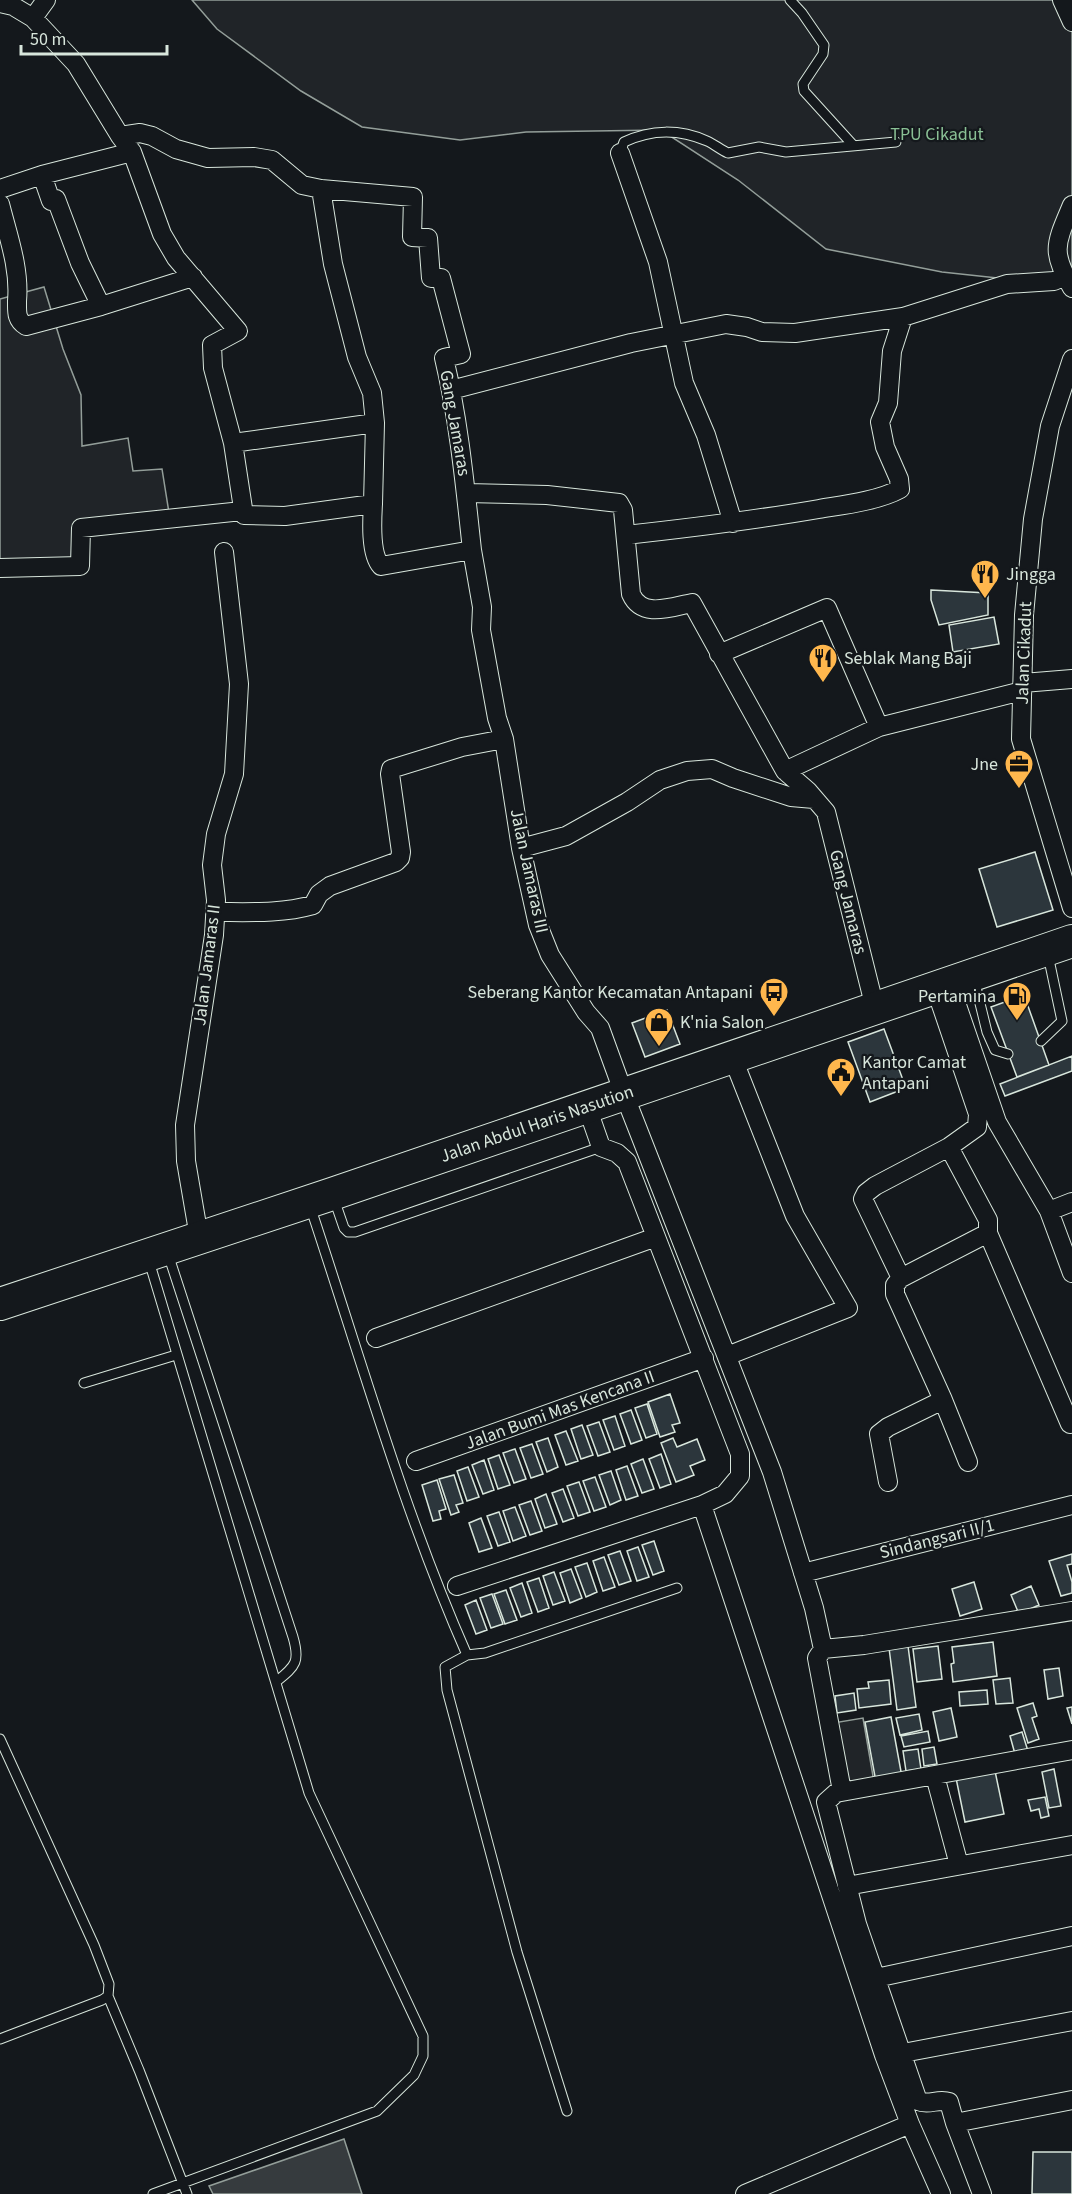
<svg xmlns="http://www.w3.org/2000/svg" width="1072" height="2194" font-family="'Source Sans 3',sans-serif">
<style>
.green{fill:#202428;stroke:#939e99;stroke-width:1.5}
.water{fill:#363b3e;stroke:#939e99;stroke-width:1.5}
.building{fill:#2c363c;stroke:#d8e6dc;stroke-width:1.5}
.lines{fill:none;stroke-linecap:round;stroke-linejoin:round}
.lane-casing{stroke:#d8e6dc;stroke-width:11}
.street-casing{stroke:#d8e6dc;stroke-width:20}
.highway-casing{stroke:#d8e6dc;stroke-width:34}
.lane{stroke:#14181c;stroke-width:9}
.street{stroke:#14181c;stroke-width:18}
.highway{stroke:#14181c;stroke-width:32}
.labels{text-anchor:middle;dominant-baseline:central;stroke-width:4.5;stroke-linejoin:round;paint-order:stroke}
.park-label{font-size:18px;fill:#8ac095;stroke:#14181c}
.street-label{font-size:18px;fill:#d8e6dc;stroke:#14181c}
.poi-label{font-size:18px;fill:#d8e6dc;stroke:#14181c;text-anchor:start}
</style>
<rect width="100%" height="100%" fill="#14181c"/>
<path class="green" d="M192,0H1072V281L1016,280L942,272L826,249L738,180L661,130L526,132L460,140L362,127L301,91L217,29Z
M44,287L63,349L81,395L82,446L128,438L133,471L162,469L170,519L81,528L80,566L0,568V299Z
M863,1718L874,1782L845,1787L833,1723Z"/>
<path class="water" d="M344,2139L362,2194H213L209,2186Z"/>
<path class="building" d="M931,590L988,593V615L939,625L931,600Z
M994,617L999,644L953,652L949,625Z
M1035,852L1053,910L997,927L979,869Z
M1024,995L1049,1065L1017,1077L991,1007Z
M667,1010L680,1044L645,1057L632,1023Z
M884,1029L906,1088L870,1102L848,1042Z
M1072,1056V1071L1005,1096L1000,1084Z
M670,1394L680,1423L672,1425L675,1432L660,1437L648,1402Z
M647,1404L657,1434L646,1438L635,1408Z
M631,1410L642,1440L631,1444L620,1414Z
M615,1416L625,1446L614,1450L603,1420Z
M599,1422L610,1452L598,1456L587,1426Z
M582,1425L593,1455L581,1459L571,1429Z
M566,1431L578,1461L566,1465L555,1435Z
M548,1438L558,1467L547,1472L536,1442Z
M673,1438L677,1447L697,1439L705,1460L690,1466L694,1475L676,1482L661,1443Z
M532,1444L543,1474L531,1478L520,1448Z
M515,1449L526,1479L514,1483L503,1453Z
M661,1454L671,1484L660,1488L649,1459Z
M499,1455L510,1485L498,1489L488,1459Z
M643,1459L654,1489L642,1493L631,1464Z
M484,1460L494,1490L483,1494L472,1465Z
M627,1466L638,1496L626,1500L616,1470Z
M468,1467L479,1497L467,1501L457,1471Z
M611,1471L621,1500L610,1505L599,1475Z
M454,1475L463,1503L456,1505L459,1512L451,1515L439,1479Z
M595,1477L606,1507L594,1511L583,1481Z
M437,1480L446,1509L439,1511L441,1519L433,1521L422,1485Z
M579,1482L590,1512L578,1516L567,1486Z
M563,1489L574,1518L563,1522L552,1493Z
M546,1494L557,1524L545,1528L535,1499Z
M531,1501L542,1531L530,1535L519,1505Z
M515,1507L526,1536L513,1541L503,1511Z
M499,1512L510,1542L498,1546L487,1516Z
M481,1518L492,1548L479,1552L469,1523Z
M654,1541L664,1571L653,1575L642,1545Z
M638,1547L649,1577L637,1581L627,1551Z
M620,1551L631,1581L619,1585L608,1555Z
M1072,1554V1564L1067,1565L1072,1582V1593L1061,1596L1049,1561Z
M604,1557L615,1587L603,1591L593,1561Z
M587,1563L597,1592L586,1597L575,1567Z
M571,1569L582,1598L570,1603L560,1573Z
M554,1572L565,1601L553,1605L543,1576Z
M539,1578L549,1608L538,1612L527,1582Z
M974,1582L982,1609L960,1616L952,1589Z
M522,1583L532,1613L521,1617L510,1588Z
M1031,1586L1039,1605L1019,1614L1011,1595Z
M506,1590L517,1620L505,1624L494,1594Z
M492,1594L503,1624L491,1628L480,1598Z
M476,1600L487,1630L476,1634L465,1605Z
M993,1642L997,1676L953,1682L951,1664L954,1663L952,1647Z
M908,1646L916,1707L897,1710L889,1648Z
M938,1646L942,1679L917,1682L913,1649Z
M1059,1668L1063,1696L1048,1699L1044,1670Z
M1010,1678L1013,1703L996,1704L993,1680Z
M889,1680L891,1704L859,1708L857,1689L869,1688L868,1682Z
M987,1690L988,1704L960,1706L959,1692Z
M854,1693L856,1710L837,1713L835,1696Z
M1033,1703L1037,1716L1032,1718L1039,1739L1028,1743L1017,1708Z
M1072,1707V1724L1067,1708Z
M951,1708L957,1737L939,1741L933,1712Z
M919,1714L922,1730L900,1735L896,1718Z
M891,1717L902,1777L876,1782L865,1722Z
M928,1731L930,1742L904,1747L901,1736Z
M1022,1732L1028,1751L1015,1754L1010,1736Z
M934,1747L937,1764L924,1766L922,1749Z
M918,1749L921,1769L906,1771L903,1751Z
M1054,1769L1061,1806L1049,1808L1042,1772Z
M995,1771L1004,1814L965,1822L956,1778Z
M1045,1797L1049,1816L1041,1818L1039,1809L1031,1811L1028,1800Z
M1033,2152H1072V2194H1032Z"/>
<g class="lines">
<g class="lane-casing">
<path id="lane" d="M790,0L802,13L824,45L823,54L803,84L804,91L853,145
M620,153L624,142C651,129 680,129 707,141C714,144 721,150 728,153L759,147L786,152L896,142
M974,979L987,1032L995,1050L1008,1054
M1041,1041L1062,1021L1048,955
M334,1199L344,1228L348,1232H355L601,1147
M310,1206C360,1356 403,1510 467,1655L485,1653L677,1588
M168,1254L293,1637C300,1661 296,1666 277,1681
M149,1261L309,1793L423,2036V2056L414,2075L377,2111L153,2194
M84,1383L176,1355
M467,1655L445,1667L447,1690L517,1952L567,2111
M0,1739L94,1945L109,1984L108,1996L102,2000L0,2039
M108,1996L139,2070L187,2194"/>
</g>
<g class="street-casing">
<path id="street" d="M1062,0L1072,22
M0,3L13,6L33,18L76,64L120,136L132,152L162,234L176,258L238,331L212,345L213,368L233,443L244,515L285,516L373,504C372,520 370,554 381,566L472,550L482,607L481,630L497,718L504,739L521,848L538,925L550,955L586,1012L600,1028L624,1094L772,1472L814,1608L823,1649L817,1658L842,1791
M33,18L46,0
M120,136L140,133L152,136L176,149L208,158L254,157L272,160L302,185L321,189L413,197L412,237L428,238L431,278H441L461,354L444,358C459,421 465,486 472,550
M620,153L658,262L684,383L706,435L733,523
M42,175L51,201L56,199L80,263L101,306
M0,189L42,175L132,152
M321,189L333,264L357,357L372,393L375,423L373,504
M0,204C8,236 20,268 17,301C17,312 16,320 26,326L101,306L193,277
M1072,205C1056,243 1050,251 1072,288
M1072,359L1050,426L1033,519L1024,615L1021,739L1072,908
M451,390L631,343L726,324L747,327L762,332L795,333L903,317L1007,284L1054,281L1065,276
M233,443L375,423
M467,493L547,495L619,503L623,510L631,594C642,619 671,607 692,603L785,771L808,791L826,812L875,1008
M626,535C690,528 755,520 819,509C843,505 878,501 900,489L899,479L885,447L880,422L888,403L892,351L903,317
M0,568L80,566L81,528L242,511
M719,654L827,608L879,727
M1023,683L1072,679
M785,771L879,727L1022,691
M521,848L566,836L627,802L660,780L687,771L712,769L733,778L791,797L814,799
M215,912C248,912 281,914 313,905L319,894L330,886L396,862L400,858L401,852L390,774L391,769L462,747L504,739
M949,982L997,1122L1049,1211L1072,1273
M935,987L978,1114L977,1127L949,1147L875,1186L866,1193L863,1199L901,1278L895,1285V1294L943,1400L968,1462
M1049,1211L1072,1202
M988,1233L1070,1424
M199,1237L186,1161L185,1125L214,935L216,900L212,865L216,834L234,774L239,684L224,552
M901,1278L988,1233V1220L949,1147
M376,1338L656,1237
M727,1356L848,1308L795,1216L732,1056
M416,1461L704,1358
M888,1482L879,1434L888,1427L943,1400
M702,1505L884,2055L910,2124L941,2194
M803,1573L1072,1505
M457,1586L702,1505L725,1494L740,1476V1454L627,1162L617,1153L601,1147L587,1107
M823,1649L864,1645L1072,1611
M935,1776L959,1865
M847,1886L1072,1845
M876,1978L1072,1936
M903,2053L1072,2021
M955,2123L1072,2100
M745,2194L910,2124
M982,2194L955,2123L949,2102C938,2098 929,2106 918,2101L857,1924L826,1802L836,1793L1072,1750"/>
</g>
<g class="highway-casing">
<path id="highway" d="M0,1304L332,1194L1072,941"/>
</g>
<use href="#lane" class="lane"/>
<use href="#street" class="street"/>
<use href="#highway" class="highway"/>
</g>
<defs>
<g id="restaurant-pin" transform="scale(1.5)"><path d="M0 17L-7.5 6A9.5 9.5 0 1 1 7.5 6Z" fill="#ffb74d" stroke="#14181c"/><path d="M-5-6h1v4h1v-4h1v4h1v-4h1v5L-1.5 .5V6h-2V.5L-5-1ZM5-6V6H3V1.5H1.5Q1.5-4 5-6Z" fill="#111"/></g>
<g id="office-pin" transform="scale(1.5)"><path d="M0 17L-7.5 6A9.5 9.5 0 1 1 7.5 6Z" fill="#ffb74d" stroke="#14181c"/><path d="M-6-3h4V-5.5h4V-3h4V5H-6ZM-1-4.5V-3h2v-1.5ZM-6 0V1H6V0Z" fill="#111"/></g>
<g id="bus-pin" transform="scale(1.5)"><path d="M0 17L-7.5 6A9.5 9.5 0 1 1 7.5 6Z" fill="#ffb74d" stroke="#14181c"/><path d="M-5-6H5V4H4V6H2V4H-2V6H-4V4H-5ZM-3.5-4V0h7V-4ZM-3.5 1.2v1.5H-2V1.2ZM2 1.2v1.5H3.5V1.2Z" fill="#111"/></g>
<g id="fuel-pin" transform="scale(1.5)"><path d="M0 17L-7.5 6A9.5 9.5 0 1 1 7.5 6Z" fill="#ffb74d" stroke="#14181c"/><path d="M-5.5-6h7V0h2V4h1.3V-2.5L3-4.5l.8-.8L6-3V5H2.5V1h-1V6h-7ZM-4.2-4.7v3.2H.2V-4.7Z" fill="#111"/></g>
<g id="shop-pin" transform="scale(1.5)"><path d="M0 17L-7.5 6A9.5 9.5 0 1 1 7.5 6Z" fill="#ffb74d" stroke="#14181c"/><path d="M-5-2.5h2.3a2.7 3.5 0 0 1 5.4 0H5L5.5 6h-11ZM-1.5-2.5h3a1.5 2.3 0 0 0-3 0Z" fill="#111"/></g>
<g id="civic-pin" transform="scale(1.5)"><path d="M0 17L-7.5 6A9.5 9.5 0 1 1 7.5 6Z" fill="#ffb74d" stroke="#14181c"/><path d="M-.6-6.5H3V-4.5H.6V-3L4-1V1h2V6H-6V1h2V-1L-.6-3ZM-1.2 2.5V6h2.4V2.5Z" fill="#111"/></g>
</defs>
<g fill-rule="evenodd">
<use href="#restaurant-pin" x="985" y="574"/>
<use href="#restaurant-pin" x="823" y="658"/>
<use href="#office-pin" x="1019" y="764"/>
<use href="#bus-pin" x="774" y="992"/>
<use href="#fuel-pin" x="1017" y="996"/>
<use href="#shop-pin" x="659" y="1022"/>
<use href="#civic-pin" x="841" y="1072"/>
</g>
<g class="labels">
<g class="park-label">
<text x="937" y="134">TPU Cikadut</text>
</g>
<g class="street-label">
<text transform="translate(455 423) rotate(80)">Gang Jamaras</text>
<text transform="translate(1024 653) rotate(-88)">Jalan Cikadut</text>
<text transform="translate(529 871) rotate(78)">Jalan Jamaras III</text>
<text transform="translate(848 902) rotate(76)">Gang Jamaras</text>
<text transform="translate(207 965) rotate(-83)">Jalan Jamaras II</text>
<text transform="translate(537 1124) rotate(-19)">Jalan Abdul Haris Nasution</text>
<text transform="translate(560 1410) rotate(-20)">Jalan Bumi Mas Kencana II</text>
<text transform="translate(937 1539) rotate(-14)">Sindangsari II/1</text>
</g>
<g class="poi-label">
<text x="1006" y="574">Jingga</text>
<text x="844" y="658">Seblak Mang Baji</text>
<text x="998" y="764" text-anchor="end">Jne</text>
<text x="753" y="992" text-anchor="end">Seberang Kantor Kecamatan Antapani</text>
<text x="996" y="996" text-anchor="end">Pertamina</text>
<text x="680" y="1022">K'nia Salon</text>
<text x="862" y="1062">Kantor Camat<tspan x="862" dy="21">Antapani</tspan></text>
</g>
</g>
<path d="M21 45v9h146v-9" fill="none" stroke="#d8e6dc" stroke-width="3"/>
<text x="30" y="45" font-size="18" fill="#d8e6dc" stroke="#14181c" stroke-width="4.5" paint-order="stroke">50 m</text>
</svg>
